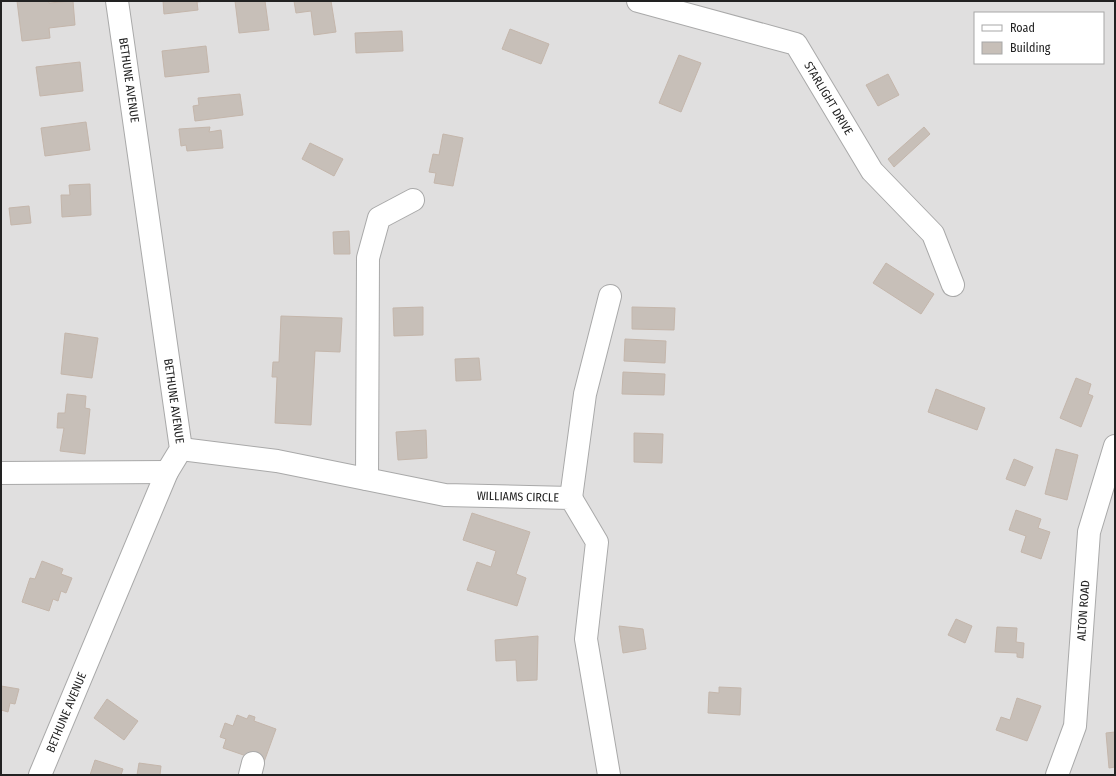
<svg xmlns="http://www.w3.org/2000/svg" width="1116" height="776" font-family="'Fira Sans Condensed',sans-serif">
<style>
.residential{fill:#e0dfdf;fill-rule:evenodd}
.building{fill:#c7bfb8;stroke:#c4b6ab}
.lines{fill:none;stroke-linecap:round;stroke-linejoin:round}
.street-casing{stroke:#a9a9a9;stroke-width:24}
.street{stroke:#fff;stroke-width:22}
.labels{text-anchor:middle;dominant-baseline:central;stroke-width:3;stroke-linejoin:round;paint-order:stroke}
.street-label{font-size:12px;fill:#222;stroke:#fff}
</style>
<rect width="100%" height="100%" fill="#f2efe9"/>
<path class="residential" d="M1,1H1115V775H1ZM975,13H1103V63H975Z"/>
<path class="building" d="M17,1H49V3L73,1L75,25L49,28L50,38L22,41Z
M163,1H206L197,2L198,10L164,14Z
M235,1H265L269,30L239,33Z
M294,1H331L336,32L314,35L311,11L296,13Z
M510,29L549,44L541,64L502,49Z
M402,31L403,51L356,53L355,33Z
M206,46L209,72L165,77L162,51Z
M679,55L701,63L681,112L659,103Z
M80,62L83,91L40,96L36,67Z
M888,74L899,95L878,106L866,85Z
M240,94L243,115L195,121L193,106L199,105L198,98Z
M86,122L90,150L45,156L41,128Z
M210,127L209,132L221,130L223,148L187,151L186,145L181,146L179,129Z
M924,127L930,134L894,167L888,159Z
M443,134L463,138L453,186L434,183L436,173L429,172L433,154L439,155Z
M310,143L343,159L334,176L302,159Z
M90,184L91,215L62,217L61,195H70L69,185Z
M29,206L31,223L11,225L9,208Z
M349,231L350,254H334L333,232Z
M886,263L934,294L921,314L873,283Z
M423,307V335L394,336L393,308Z
M632,307L675,308L674,330L632,329Z
M281,316L342,318L340,352L315,351L311,425L275,423L277,377H272L273,362H279Z
M65,333L98,338L92,378L61,374Z
M625,339L666,341L665,363L624,361Z
M479,358L481,380L456,381L455,359Z
M623,372L665,374L664,395L622,394Z
M1076,378L1091,384L1088,394L1093,396L1081,427L1060,418Z
M936,389L985,408L977,430L928,412Z
M67,394L86,396L85,408L90,409L85,454L60,451L64,428H57L58,413H65Z
M426,430L427,458L398,460L396,432Z
M634,433L663,434L662,463L634,462Z
M1056,449L1078,455L1067,500L1045,494Z
M1014,459L1033,467L1025,486L1006,479Z
M1016,510L1041,519L1038,528L1050,532L1041,559L1021,552L1026,536L1009,530Z
M472,513L530,532L516,574L526,578L517,606L467,590L477,562L491,567L496,551L463,540Z
M42,561L63,569L61,574L72,578L66,593L61,591L58,601L53,599L49,611L22,602L30,578L35,579Z
M956,619L972,626L965,643L948,635Z
M619,626L643,629L646,649L623,653Z
M997,627L1017,628L1016,642L1024,643L1023,658L1017,657V653L995,652Z
M538,636L537,680L517,681L516,660L496,661L495,640Z
M1,686L19,689L15,704L10,703L8,712L1,710Z
M719,687L741,688L740,715L708,713L709,692L719,693Z
M1017,698L1041,706L1027,741L996,730L1001,717L1010,720Z
M107,699L138,721L124,740L94,718Z
M237,715L247,719L249,715L255,717L254,721L276,729L264,762L223,748L226,739L220,737L225,723L233,726Z
M1115,732V767L1109,768L1106,733Z
M95,760L123,769L121,775H90Z
M139,763L161,766L160,775H137Z"/>
<g class="lines">
<g class="street-casing">
<g id="street">
<path id="s1" d="M638,1L796,44L872,171L933,234L953,285"/>
<path id="s2" d="M181,449L277,461L445,495L571,498L597,542L586,639L609,775"/>
<path d="M1,473L167,472"/>
<path d="M367,479L368,258L379,218L413,200"/>
<path d="M571,498L585,394L610,296"/>
<path id="s3" d="M40,775L167,472L181,449L117,1"/>
<path d="M250,775L253,763"/>
<path id="s4" d="M1057,775L1075,726L1089,532L1115,446"/>
</g>
</g>
<use href="#street" class="street"/>
</g>
<g class="labels">
<g class="street-label">
<text transform="translate(129 80) rotate(82)">BETHUNE AVENUE</text>
<text stroke="none"><textPath href="#s1" startOffset="227">STARLIGHT DRIVE</textPath></text>
<text transform="translate(174 401) rotate(82)">BETHUNE AVENUE</text>
<text stroke="none"><textPath href="#s2" startOffset="341">WILLIAMS CIRCLE</textPath></text>
<text stroke="none"><textPath href="#s4" startOffset="168">ALTON ROAD</textPath></text>
<text stroke="none"><textPath href="#s3" startOffset="68">BETHUNE AVENUE</textPath></text>
</g>
</g>
<rect width="1116" height="776" fill="none" stroke="#222222" stroke-width="4"/>
<rect x="974" y="12" width="130" height="52" fill="#ffffff" stroke="#a7a7a7"/>
<rect x="982" y="25" width="20" height="6" fill="#ffffff" stroke="#a7a7a7"/>
<text x="1010" y="32" font-size="12" fill="#222222">Road</text>
<rect x="982" y="42" width="20" height="12" fill="#c7bfb8" stroke="#a7a7a7"/>
<text x="1010" y="52" font-size="12" fill="#222222">Building</text>
</svg>
